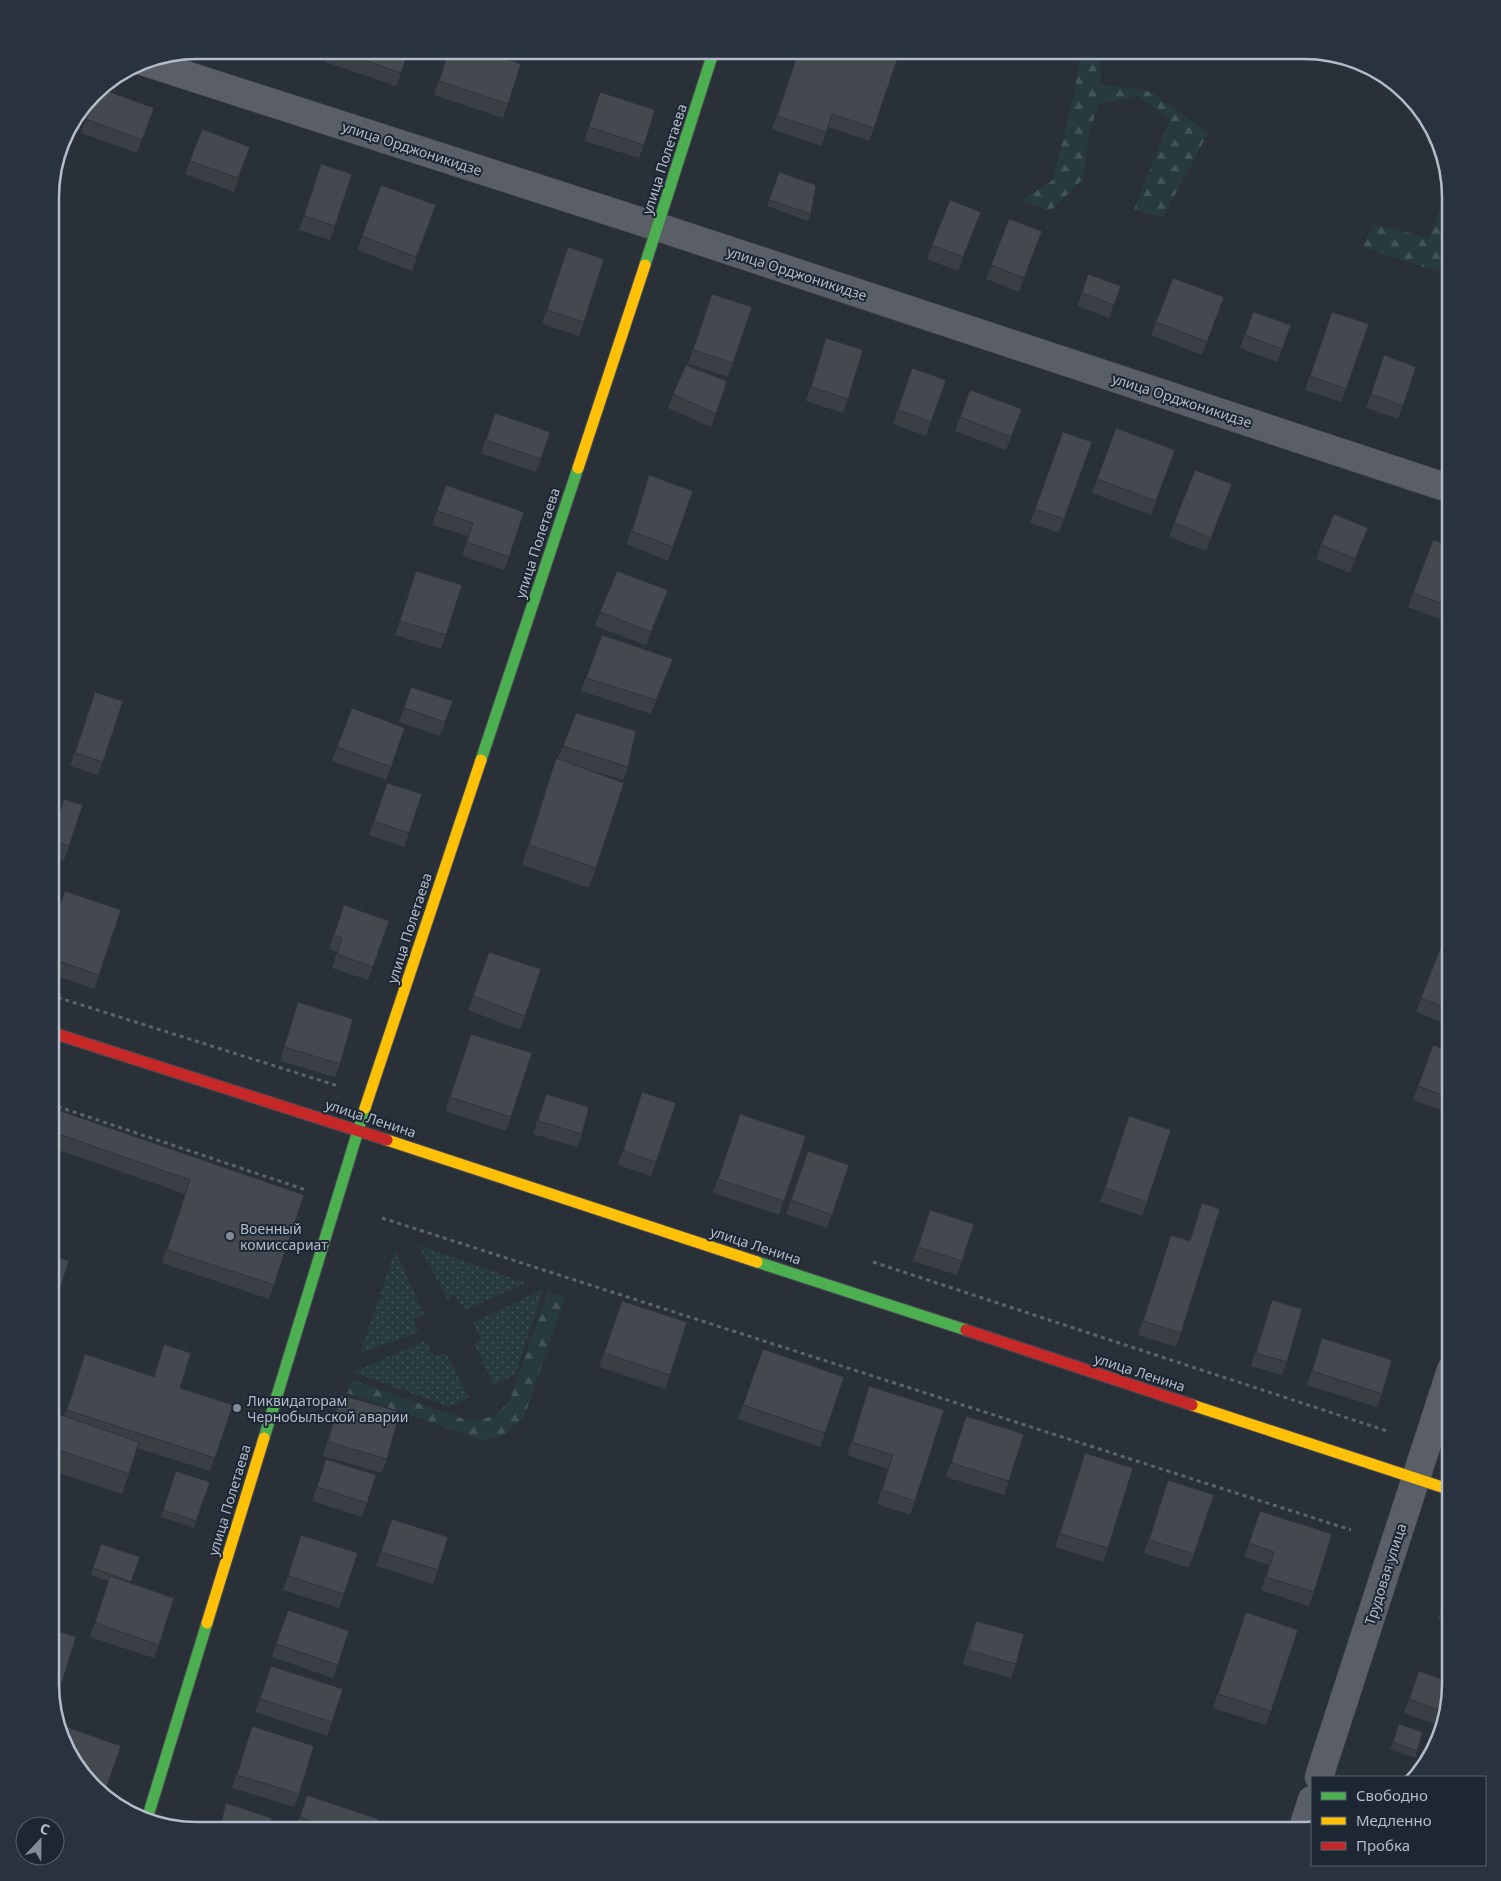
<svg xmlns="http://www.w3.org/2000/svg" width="1501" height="1881" font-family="'Noto Sans',sans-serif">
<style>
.grass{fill:url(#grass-dots)}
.forest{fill:url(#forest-firs)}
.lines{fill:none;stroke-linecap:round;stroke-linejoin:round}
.street-casing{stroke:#484c53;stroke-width:29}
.fast-casing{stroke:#484c53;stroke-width:13}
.slow-casing{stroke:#484c53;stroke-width:13}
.jam-casing{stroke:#484c53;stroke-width:13}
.path{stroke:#5d636a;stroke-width:3;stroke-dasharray:4 4;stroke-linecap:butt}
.street{stroke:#5a5e66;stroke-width:28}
.fast{stroke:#4caf50;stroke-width:11}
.slow{stroke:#ffc107;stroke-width:11}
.jam{stroke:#c62828;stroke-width:11}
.wall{fill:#3a3f45}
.shaded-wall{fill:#303338}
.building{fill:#444950;stroke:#303338}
.poi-dot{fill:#848b96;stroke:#1d2633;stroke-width:2}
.labels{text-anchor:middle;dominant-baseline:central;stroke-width:4;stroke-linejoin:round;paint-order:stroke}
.street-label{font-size:14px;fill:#b4bcc9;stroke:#1d2633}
.poi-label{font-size:14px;fill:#b4bcc9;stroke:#1d2633;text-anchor:start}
.rim{fill:none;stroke:#b4bcc9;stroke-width:2.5}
</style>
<defs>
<pattern id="grass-dots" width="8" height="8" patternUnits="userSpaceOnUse" patternTransform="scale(1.25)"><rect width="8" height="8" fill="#273a3e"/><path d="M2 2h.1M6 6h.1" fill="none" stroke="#445559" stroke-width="1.8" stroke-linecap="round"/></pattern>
<pattern id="forest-firs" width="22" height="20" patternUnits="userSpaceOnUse" patternTransform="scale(1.25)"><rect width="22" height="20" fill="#273a3e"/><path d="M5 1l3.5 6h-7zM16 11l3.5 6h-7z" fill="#445559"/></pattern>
</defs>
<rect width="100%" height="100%" fill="#2a3038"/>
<path class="grass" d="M418,1245L526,1283L465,1310L455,1295L448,1299Z
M395,1251L424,1314L413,1319L419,1332L360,1353Z
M543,1289L515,1375L494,1385L474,1343L481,1339L473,1323Z
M425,1341L434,1356L446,1353L469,1397L450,1407L353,1372Z"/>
<path class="forest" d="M1080,50H1101V84L1152,92L1208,133L1163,217L1134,210L1170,119L1137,96L1099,104L1090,130L1083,179L1050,211L1021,201L1053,180L1075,91Z
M1449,186L1451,197V276L1363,247L1374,224L1429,238Z
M548,1291L565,1298L524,1417L505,1434L484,1441L347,1393L352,1380L469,1421C490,1419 500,1415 511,1397Z"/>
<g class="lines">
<g class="street-casing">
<path id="street" d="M142,61L658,227L1451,489
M1319,1777L1451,1370
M1302,1831L1312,1800"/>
</g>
<g class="fast-casing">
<path id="fast" d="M645,265L714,50
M481,760L578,468
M757,1262L966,1330
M264,1438L365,1108
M147,1819L207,1623"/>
</g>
<g class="slow-casing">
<path id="slow" d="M578,468L645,265
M365,1108L481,760
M387,1140L757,1262
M1192,1405L1451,1490
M207,1623L264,1438"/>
</g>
<g class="jam-casing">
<path id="jam" d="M50,1032L387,1140
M966,1330L1192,1405"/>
</g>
<path class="path" d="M50,995L338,1086
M50,1104L306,1190
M382,1218L1351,1530
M873,1262L1390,1432
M1442,1555L1451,1558"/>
<use href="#street" class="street"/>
<use href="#fast" class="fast"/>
<use href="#slow" class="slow"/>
<use href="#jam" class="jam"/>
</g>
<path class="wall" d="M330,50H409L396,86L325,62Z
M449,50L508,104L503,118L434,95Z
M799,50L874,128L869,141L828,127L821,146L772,129Z
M96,91L154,108L137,153L81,133Z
M600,92L644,145L639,158L584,141Z
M202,129L250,147L234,192L185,174Z
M321,164L335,226L330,240L299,230Z
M779,172L811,214L808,221L767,206Z
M381,185L436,205L412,271L357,250Z
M950,200L981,212L958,271L927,259Z
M1009,219L1042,231L1019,292L986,279Z
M568,247L584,322L579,336L542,324Z
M1088,274L1121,286L1109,318L1077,306Z
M1173,278L1224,297L1202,355L1151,335Z
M712,294L733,363L728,377L688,364Z
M1253,312L1291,325L1277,362L1240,348Z
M1332,312L1369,324L1341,402L1305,390Z
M826,338L848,399L843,413L806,401Z
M1384,355L1416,367L1398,419L1366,408Z
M912,368L946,380L926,436L893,424Z
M727,381L711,427L668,408L673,394Z
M970,390L1022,409L1006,450L955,431Z
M1451,403V431L1442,428Z
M495,413L541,459L536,472L481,453Z
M1116,428L1175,450L1151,515L1092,493Z
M1063,432L1092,442L1059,533L1030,523Z
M1195,470L1232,484L1206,551L1169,537Z
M649,475L693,491L668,561L627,544Z
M446,485L509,557L504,570L462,556L468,536L432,525Z
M1363,541L1350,573L1316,559L1321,545Z
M1451,546V623L1408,607L1413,593Z
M416,571L446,635L441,649L395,635Z
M668,590L646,645L595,626L600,612Z
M602,635L673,659L651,714L581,691Z
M1451,636V649L1447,647Z
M411,687L453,701L440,736L399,722Z
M95,692L103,762L98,775L70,766Z
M405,728L386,780L332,761L337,747Z
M563,746L628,767L623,780L586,769L596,868L589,888L522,865L549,778L556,758H558Z
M387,783L409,833L404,847L369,835Z
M64,799L69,846L64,860L50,855V839Z
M344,905L389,921L368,980L332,968L337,952L329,949Z
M121,910L94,989L50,973V932Z
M1440,949L1451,953V1026L1416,1012Z
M489,952L541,969L520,1030L468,1010Z
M298,1002L340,1064L335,1077L280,1061Z
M471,1034L511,1117L506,1131L445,1111Z
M1433,1045L1451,1052V1114L1413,1100Z
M642,1092L656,1162L651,1176L618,1165Z
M546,1094L582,1134L577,1147L533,1134L541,1108Z
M55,1109L304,1195L269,1299L162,1263L185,1194L50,1147V1122Z
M735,1127L784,1201L779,1215L713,1193Z
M1124,1130L1147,1202L1142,1216L1100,1202Z
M808,1151L849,1165L827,1228L786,1214Z
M1202,1203L1181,1333L1176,1347L1138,1335L1171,1235L1189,1241Z
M930,1210L962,1261L957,1275L913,1261Z
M1272,1300L1287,1362L1282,1375L1251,1366L1267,1314Z
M617,1315L670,1375L665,1389L599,1367Z
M1322,1338L1382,1394L1377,1407L1307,1385Z
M164,1344L180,1388L215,1458L210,1471L137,1448L122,1494L50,1470V1411L64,1416L85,1354L153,1376Z
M763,1349L825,1433L820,1447L738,1419Z
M869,1386L915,1501L910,1515L877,1504L888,1469L847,1455Z
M341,1395L387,1459L382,1473L323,1456L336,1409Z
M966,1416L1009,1481L1004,1495L946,1477Z
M1085,1453L1108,1548L1103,1562L1055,1547L1080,1467Z
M326,1459L367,1503L362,1517L312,1501Z
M176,1471L210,1482L194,1528L161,1517Z
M1168,1480L1194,1554L1189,1568L1144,1553Z
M1260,1511L1314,1592L1309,1606L1261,1590L1269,1565L1244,1557Z
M392,1519L438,1570L433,1584L376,1566Z
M301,1535L344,1594L339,1608L283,1590Z
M101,1544L140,1557L130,1583L159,1645L154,1658L90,1637L108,1581L91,1575Z
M1451,1583V1624L1438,1619Z
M1246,1612L1271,1711L1266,1725L1213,1708Z
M976,1621L1016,1664L1011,1678L963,1664L971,1634Z
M283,1623L338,1665L333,1678L272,1657Z
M271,1666L332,1722L327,1736L255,1712Z
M1419,1671L1451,1684L1444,1714L1440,1726L1404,1713Z
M50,1684L59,1692L54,1706Z
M1399,1724L1423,1732L1415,1758L1390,1749Z
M252,1726L299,1794L294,1807L232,1788Z
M307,1795L374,1831L295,1830Z
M226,1803L269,1831H218Z"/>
<path class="shaded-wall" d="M1368,528L1363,541L1350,573L1355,559Z
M673,659L668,672L651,714L656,700Z"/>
<path class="building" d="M336,50H409L401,73Z
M449,50H480L521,64L508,104L439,81Z
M799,50H888L899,54L874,128L832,114L826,132L777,116Z
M99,88L154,108L142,140L86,119L96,91Z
M600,92L655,110L644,145L589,127Z
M202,129L250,147L238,178L190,161Z
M321,164L352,174L335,226L304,216Z
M779,172L816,185L811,214L769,200Z
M381,185L436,205L416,257L362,236Z
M950,200L981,212L963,257L932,245Z
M1009,219L1042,231L1024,278L991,265Z
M568,247L604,259L584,322L547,310Z
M1088,274L1121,286L1114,305L1082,293Z
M1173,278L1224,297L1207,342L1156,322Z
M712,294L752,307L733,363L693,350Z
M1253,312L1291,325L1282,349L1245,335Z
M1332,312L1369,324L1346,389L1310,376Z
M826,338L863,350L848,399L811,387Z
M1384,355L1416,367L1403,406L1371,394Z
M686,365L727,381L716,414L673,394Z
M912,368L946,380L931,422L898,410Z
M970,390L1022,409L1011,437L960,417Z
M1451,404V416L1447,415Z
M495,413L550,432L541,459L486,440Z
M1116,428L1175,450L1156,501L1097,479Z
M1063,432L1092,442L1064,519L1035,509Z
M1195,470L1232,484L1211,538L1174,523Z
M649,475L693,491L673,547L632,531Z
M446,485L524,512L509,557L467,542L473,523L437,511Z
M1334,514L1368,528L1355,559L1321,545Z
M1433,540L1451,546V607L1413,593Z
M416,571L462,585L446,635L400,621Z
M617,571L668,590L651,632L600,612Z
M602,635L673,659L656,700L586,678Z
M411,687L453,701L445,722L404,708Z
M95,692L123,701L103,762L75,753Z
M352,708L405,728L391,767L337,747Z
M576,713L636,731L628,767L563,746Z
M556,758L624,783L596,868L529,845Z
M387,783L422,794L409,833L374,821Z
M64,799L83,805L69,846L51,840Z
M65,891L121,910L99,975L50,958V933Z
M344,905L389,921L373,967L337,954L342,938L334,935Z
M1440,949L1451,953V1010L1421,998Z
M489,952L541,969L525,1016L473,996Z
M298,1002L353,1019L340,1064L284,1047Z
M471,1034L532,1053L511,1117L450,1097Z
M1433,1045L1451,1052V1098L1418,1086Z
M642,1092L676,1103L656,1162L623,1151Z
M546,1094L589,1107L582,1134L538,1121Z
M55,1109L304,1195L274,1285L167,1250L190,1180L50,1131V1124Z
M740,1114L806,1136L784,1201L718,1179Z
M1129,1116L1171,1130L1147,1202L1105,1188Z
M808,1151L849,1165L832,1215L791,1200Z
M1202,1203L1220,1209L1181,1333L1143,1321L1171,1235L1190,1241Z
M930,1210L974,1224L962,1261L918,1247Z
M50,1255L69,1261L50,1319Z
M1272,1300L1302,1309L1287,1362L1256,1353Z
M622,1301L687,1322L670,1375L604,1353Z
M1322,1338L1392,1360L1382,1394L1312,1371Z
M164,1344L191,1353L180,1388L233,1405L215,1458L67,1410L85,1354L154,1377Z
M763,1349L844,1377L825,1433L743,1405Z
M869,1386L944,1410L915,1501L882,1490L893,1455L852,1442Z
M341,1395L400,1412L387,1459L328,1442Z
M50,1411L139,1442L129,1474L50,1447Z
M966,1416L1024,1434L1009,1481L951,1463Z
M1085,1453L1133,1468L1108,1548L1060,1534Z
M326,1459L376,1475L367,1503L317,1487Z
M176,1471L210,1482L196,1521L163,1510Z
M1168,1480L1214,1495L1194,1554L1149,1540Z
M1260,1511L1332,1534L1314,1592L1266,1577L1274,1552L1249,1543Z
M392,1519L448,1537L438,1570L381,1552Z
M301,1535L358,1553L344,1594L288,1576Z
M101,1544L140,1557L131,1582L93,1568Z
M110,1576L174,1598L159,1645L95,1623Z
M1451,1583V1608L1443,1605Z
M288,1610L349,1631L338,1665L276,1644Z
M1246,1612L1298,1630L1271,1711L1218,1694Z
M976,1621L1024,1634L1016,1664L968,1650Z
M50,1628L76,1637L59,1692L51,1690L50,1684Z
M271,1666L343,1689L332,1722L260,1699Z
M1419,1671L1451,1682L1444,1712L1409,1699Z
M56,1723L121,1746L105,1792L75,1766L58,1731Z
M1399,1724L1423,1732L1417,1751L1393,1742Z
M252,1726L314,1746L299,1794L237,1775Z
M307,1795L378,1819L374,1831H341L300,1817Z
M226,1803L272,1818L269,1831H219Z"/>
<g class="poi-dot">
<circle cx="230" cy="1236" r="5"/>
<circle cx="237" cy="1408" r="5"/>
</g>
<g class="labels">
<g class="street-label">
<text transform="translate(412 148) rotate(18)">улица Орджоникидзе</text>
<text transform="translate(664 159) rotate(-72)">улица Полетаева</text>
<text transform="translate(797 273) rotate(18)">улица Орджоникидзе</text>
<text transform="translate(1182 400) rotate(18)">улица Орджоникидзе</text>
<text transform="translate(537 543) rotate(-72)">улица Полетаева</text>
<text transform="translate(409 928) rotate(-72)">улица Полетаева</text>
<text transform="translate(371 1118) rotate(18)">улица Ленина</text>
<text transform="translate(756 1245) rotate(18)">улица Ленина</text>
<text transform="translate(1140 1372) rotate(18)">улица Ленина</text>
<text transform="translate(229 1500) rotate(-73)">улица Полетаева</text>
<text transform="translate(1385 1574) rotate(-72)">Трудовая улица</text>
</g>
<g class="poi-label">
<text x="240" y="1228">Военный<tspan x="240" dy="16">комиссариат</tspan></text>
<text x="247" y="1400">Ликвидаторам<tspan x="247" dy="16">Чернобыльской аварии</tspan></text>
</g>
</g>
<path d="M0 0H1501V1881H0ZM197 59H1304A138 138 0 0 1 1442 197V1684A138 138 0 0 1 1304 1822H197A138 138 0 0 1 59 1684V197A138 138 0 0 1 197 59Z" fill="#29323f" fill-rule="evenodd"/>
<path class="rim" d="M197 59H1304A138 138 0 0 1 1442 197V1684A138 138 0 0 1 1304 1822H197A138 138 0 0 1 59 1684V197A138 138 0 0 1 197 59Z"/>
<rect x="1311" y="1776" width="175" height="90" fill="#1d2633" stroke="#59626f"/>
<rect x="1321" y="1792" width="25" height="8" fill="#4caf50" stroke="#59626f"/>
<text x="1356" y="1801" font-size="15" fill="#b4bcc9">Свободно</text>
<rect x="1321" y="1817" width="25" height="8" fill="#ffc107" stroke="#59626f"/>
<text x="1356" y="1826" font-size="15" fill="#b4bcc9">Медленно</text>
<rect x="1321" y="1842" width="25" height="8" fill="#c62828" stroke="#59626f"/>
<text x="1356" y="1851" font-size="15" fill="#b4bcc9">Пробка</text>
<g transform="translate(40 1841) rotate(22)"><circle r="24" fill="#1d2633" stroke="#59626f"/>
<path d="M0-4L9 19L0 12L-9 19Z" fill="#848b96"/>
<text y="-8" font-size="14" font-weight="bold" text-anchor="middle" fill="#b4bcc9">С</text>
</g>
</svg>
